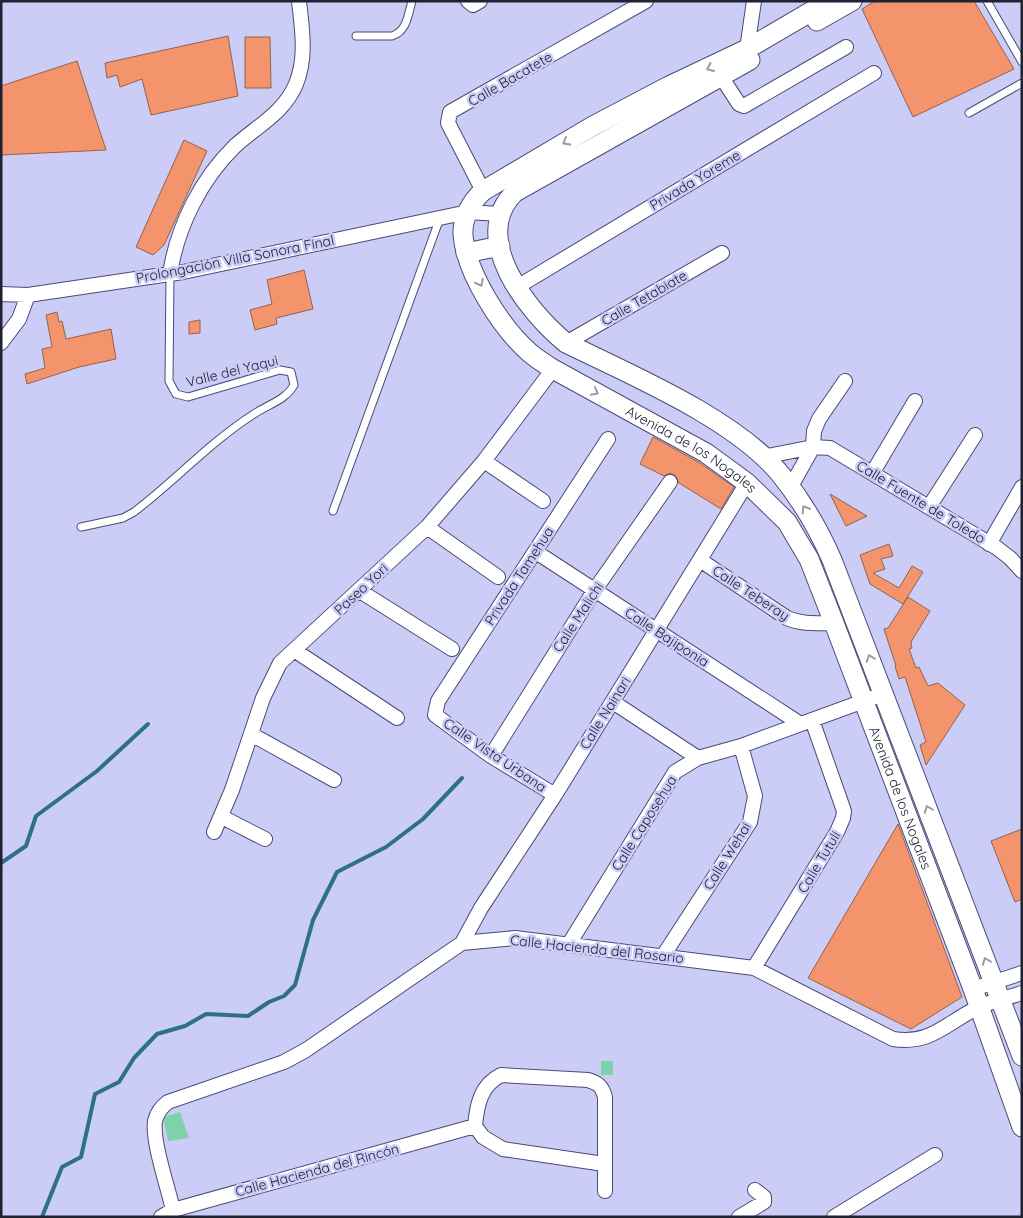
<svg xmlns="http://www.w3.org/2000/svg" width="1023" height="1218" font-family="Quicksand,sans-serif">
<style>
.green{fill:#7dd2ab}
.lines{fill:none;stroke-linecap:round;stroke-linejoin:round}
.stream{stroke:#2e6f89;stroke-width:4}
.building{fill:#f4946c;stroke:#94624d}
.service-casing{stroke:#4b4a77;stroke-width:9}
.minor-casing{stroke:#4b4a77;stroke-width:16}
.secondary-casing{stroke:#4b4a77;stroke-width:21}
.service{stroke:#fff;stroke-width:7}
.minor{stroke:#fff;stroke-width:14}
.secondary{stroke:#fff;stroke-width:19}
.oneway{stroke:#9b9ba4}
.labels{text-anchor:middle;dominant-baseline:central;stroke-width:5;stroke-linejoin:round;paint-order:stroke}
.street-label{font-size:14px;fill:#212134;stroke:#cbcdf7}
</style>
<rect width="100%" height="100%" fill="#cbcdf7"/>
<path class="green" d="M601,1061H613V1075H601Z
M180,1112L189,1138L168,1141L163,1117Z"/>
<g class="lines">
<path class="stream" d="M1,863L26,846L36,816L97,771L148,724
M42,1217L62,1167L81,1157L95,1094L119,1082L134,1058L157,1034L185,1026L206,1014L248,1016L269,1002L284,996L295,985L313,920L337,872L386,847L423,819L462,778"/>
</g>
<path class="building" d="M875,1H974L1014,69L913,117L862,9Z
M228,36L238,96L151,115L142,79L120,87L117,75L107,78L105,63Z
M245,37H270L271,88H245Z
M77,61L106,150L1,155V86Z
M184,140L207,151L164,245L153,255L136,247Z
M304,270L313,309L276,318L277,324L255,330L250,310L272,304L267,280Z
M57,312L59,322L62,321L66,339L111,329L116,359L79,367L27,384L25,374L45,368L42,349L52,347L46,315Z
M200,320V333L189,334V322Z
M653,437L700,463L734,487L721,509L679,483L675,475L670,473L664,476L640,464Z
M830,494L867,516L846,526Z
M889,544L893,556L881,559L885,569L873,573L899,588L912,566L923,572L903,604L870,584L860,555Z
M908,597L930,611L911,642L912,648L909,649L916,668L919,667L928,686L938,683L965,705L926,765L920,745L926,742L905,677L899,679L895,666H896L884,629L888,628Z
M898,824L962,997L911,1029L808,978Z
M1022,829V899L1015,902L991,841Z"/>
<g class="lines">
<g class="service-casing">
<path id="service" d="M987,1L1022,62
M356,36H392C407,31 408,15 412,1
M969,113L1022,83
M333,511L440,218
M81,527L123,518L134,512C175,481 210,442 254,414C267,405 286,400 294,385L291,372L280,370L188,397L176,394L169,381L170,274"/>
</g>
<g class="minor-casing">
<path id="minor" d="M468,1L473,5L480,1
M747,49L754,1
M722,78L739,104L744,106L846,47
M483,191L448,123L450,112L646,1
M170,274C177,227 201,179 235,146C257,126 284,113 296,84C307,57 302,29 299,1
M517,287L874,73
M1,294L28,295L183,272L468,212L499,214
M1,343L19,319L28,295
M566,343L722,253
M763,457L813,447L830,448L997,548L1010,558L1022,571
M484,461L543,501
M873,472L915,401
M790,488L813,447L814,431L819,419L845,381
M929,507L975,435
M427,527L498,577
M989,544L1022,487
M536,552L799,723
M700,560L787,618C803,625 817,623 834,623
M360,591L452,649
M294,650L397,718
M613,702L698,758
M251,734L334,780
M491,756L594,591L670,482
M555,795L491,756L435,715L438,701L608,439
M222,817L265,839
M214,832L232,790L263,698L280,663L427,527L484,461L553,369
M462,943L481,908L555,795L747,483
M569,944L675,772L698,758L741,746L883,694
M663,956L750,822L755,796L741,746
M754,968L837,832L843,818L844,811L812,720
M973,989L1022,973
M604,1164L503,1149L483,1137L475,1126C477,1104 481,1085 501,1075L588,1080C598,1083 602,1086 605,1097V1191
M173,1210C168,1187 152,1142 155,1121C157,1113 161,1107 168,1102L284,1062L306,1050L462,943L515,938L754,968L893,1039C931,1045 946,1023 977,1008C991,1001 1007,998 1022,993
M161,1217L173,1210L475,1126
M739,1217L764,1202V1197L755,1190
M834,1217L935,1155"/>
</g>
<g class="secondary-casing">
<g id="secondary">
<path id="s1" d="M829,1L747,49L669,86L593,126L483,191C471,202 462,218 463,235C466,273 502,329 530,353C537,359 545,364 553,369L706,453L747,483L787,522L797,539L809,559L834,623L973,989L1022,1127"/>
<path d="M817,21L852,1"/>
<path d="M750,60L515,192C468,237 528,312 566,343C631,375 736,419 781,475C802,501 819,530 832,560L1022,1056"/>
<path d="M466,253L500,246"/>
</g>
</g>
<use href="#service" class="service"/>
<use href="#minor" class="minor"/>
<use href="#secondary" class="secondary"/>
</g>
<defs><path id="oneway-chevron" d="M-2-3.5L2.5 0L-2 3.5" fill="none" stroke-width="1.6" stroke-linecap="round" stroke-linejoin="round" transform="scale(1.25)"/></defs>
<g class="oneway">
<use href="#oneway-chevron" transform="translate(710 68) rotate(156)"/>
<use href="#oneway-chevron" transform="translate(566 142) rotate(150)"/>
<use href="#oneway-chevron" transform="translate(480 283) rotate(63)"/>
<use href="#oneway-chevron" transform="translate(595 392) rotate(28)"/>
<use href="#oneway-chevron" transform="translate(805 509) rotate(-123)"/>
<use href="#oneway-chevron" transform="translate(870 658) rotate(-111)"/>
<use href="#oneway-chevron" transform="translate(928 809) rotate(-111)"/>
<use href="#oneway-chevron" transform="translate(986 961) rotate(-111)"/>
</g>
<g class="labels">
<g class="street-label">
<text transform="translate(510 79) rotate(-30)">Calle Bacatete</text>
<text transform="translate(695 180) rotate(-31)">Privada Yoreme</text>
<text transform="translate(235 259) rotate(-11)">Prolongación Villa Sonora Final</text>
<text transform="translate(644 298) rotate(-30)">Calle Tetabiate</text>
<text transform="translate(232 371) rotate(-14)">Valle del Yaqui</text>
<text stroke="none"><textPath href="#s1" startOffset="771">Avenida de los Nogales</textPath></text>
<text transform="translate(921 502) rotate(31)">Calle Fuente de Toledo</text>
<text transform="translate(519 576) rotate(-57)">Privada Tamehua</text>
<text transform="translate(361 589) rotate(-43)">Paseo Yori</text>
<text transform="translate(751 593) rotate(33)">Calle Teberay</text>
<text transform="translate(578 617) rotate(-57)">Calle Malichi</text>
<text transform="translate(667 637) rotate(33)">Calle Bajiponia</text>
<text transform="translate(605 713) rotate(-58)">Calle Nainari</text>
<text transform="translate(495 755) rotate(34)">Calle Vista Urbana</text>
<text stroke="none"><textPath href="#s1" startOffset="1191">Avenida de los Nogales</textPath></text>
<text transform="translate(644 823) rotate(-58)">Calle Caposehua</text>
<text transform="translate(727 856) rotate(-58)">Calle Wehai</text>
<text transform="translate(819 862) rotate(-59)">Calle Tutuli</text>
<text transform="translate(597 949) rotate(6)">Calle Hacienda del Rosario</text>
<text transform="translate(317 1170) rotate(-15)">Calle Hacienda del Rincón</text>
</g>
</g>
<rect width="1023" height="1218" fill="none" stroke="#212134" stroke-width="5"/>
</svg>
